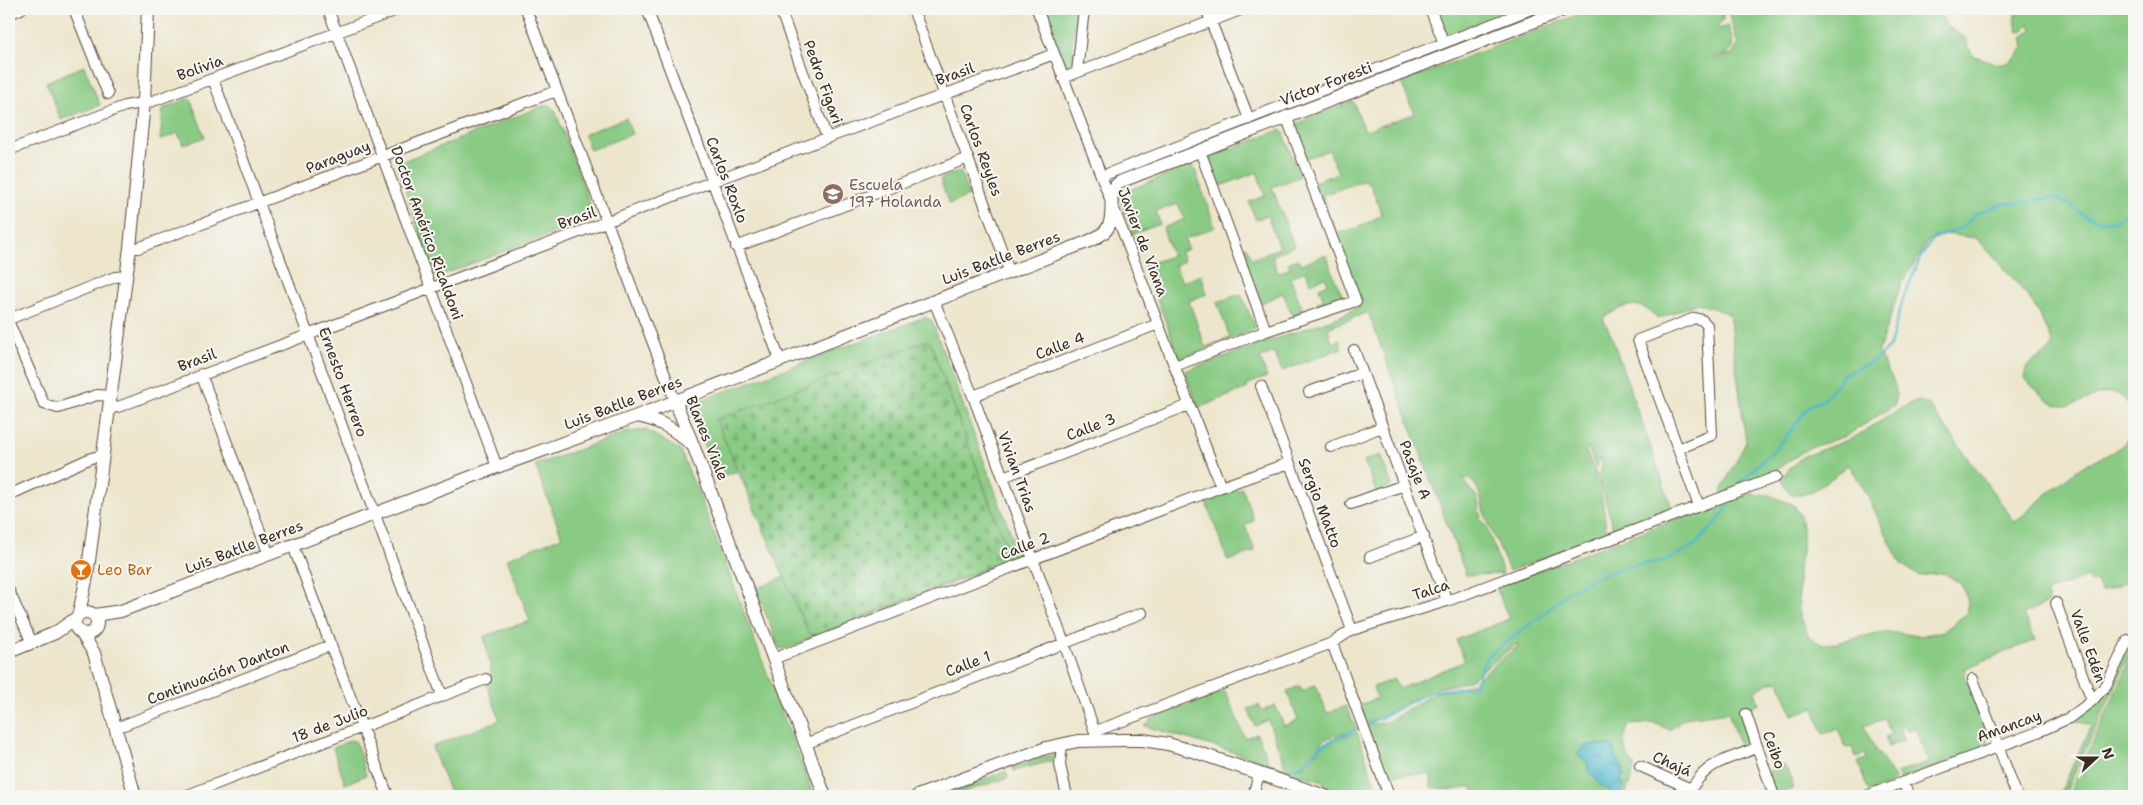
<svg xmlns="http://www.w3.org/2000/svg" width="2143" height="805" font-family="'Shantell Sans',sans-serif">
<style>
.grass{fill:#89cb84;stroke:#627a51}
.cemetery{fill:url(#cemetery-stones);stroke:#627a51}
.water{fill:url(#water-ripples);stroke:#457275}
.lines{fill:none;stroke-linecap:round;stroke-linejoin:round}
.stream{stroke:#4fb9cc;stroke-width:2.5}
.minor-casing{stroke:#564638;stroke-width:12}
.tertiary-casing{stroke:#564638;stroke-width:14}
.minor{stroke:#fff;stroke-width:10}
.tertiary{stroke:#fff;stroke-width:12}
.labels{text-anchor:middle;dominant-baseline:central;stroke-width:4;stroke-linejoin:round;paint-order:stroke}
.street-label{font-size:15px;fill:#3b2a1e;stroke:#f6f6f2}
.education-label{font-size:15px;fill:#785e54;stroke:#f6f6f2;text-anchor:start}
.food-label{font-size:15px;fill:#c56008;stroke:#f6f6f2;text-anchor:start}
</style>
<defs>
<pattern id="cemetery-stones" width="16" height="16" patternUnits="userSpaceOnUse" patternTransform="scale(1.25)"><rect width="16" height="16" fill="#89cb84"/><path d="M2 7V4a2 2 0 0 1 4 0v3zM10 15v-3a2 2 0 0 1 4 0v3z" fill="#77ae72"/></pattern>
<pattern id="water-ripples" width="26" height="14" patternUnits="userSpaceOnUse" patternTransform="scale(1.25)"><rect width="26" height="14" fill="#4fb9cc"/><path d="M2 4q2-2 4 0t4 0M15 11q2-2 4 0t4 0" fill="none" stroke="#4397a5"/></pattern>
</defs>
<rect width="100%" height="100%" fill="#f6f6f2"/>
<filter id="ink" filterUnits="userSpaceOnUse"><feTurbulence type="fractalNoise" baseFrequency=".02" numOctaves="2"/><feDisplacementMap in="SourceGraphic" scale="10" xChannelSelector="R" yChannelSelector="G"/><feConvolveMatrix kernelMatrix="1 2 1 2 8 2 1 2 1" color-interpolation-filters="sRGB"/></filter>
<filter id="wash" filterUnits="userSpaceOnUse"><feTurbulence type="fractalNoise" baseFrequency=".0096" numOctaves="4" result="noise"/><feDisplacementMap in="SourceGraphic" scale="20" xChannelSelector="R" yChannelSelector="G"/><feGaussianBlur stdDeviation="1.12" result="paint"/><feColorMatrix in="noise" values="0 0 0 0 0 0 0 0 0 0 0 0 0 0 0 0 0 1.4 0 .05"/><feComposite in="paint" operator="in"/></filter>
<g filter="url(#wash)">
<rect width="100%" height="100%" fill="#ede6cd"/>
<path class="grass" d="M1044,9H1077L1072,41L1074,58L1070,68L1064,65Z
M1435,9H1513L1448,36Z
M1538,9H1553L1461,44L1449,46L1442,51L1118,178L1112,177Z
M1593,9H1723V19L1718,27L1719,29L1728,26C1734,43 1738,55 1714,57L1713,60L1733,54L1738,45L1727,9H1941C1941,25 1954,31 1967,39V45L1973,56C2001,62 2001,75 2024,47L2022,37L2032,30L2031,25H2027L2024,31L2018,32L2014,18L2018,11L2017,9H2134V580L2101,592L2097,581L2090,583L2087,577L2046,592L2050,602L2023,614L2035,640L1966,668L1965,674L1989,744L1986,748L1900,780L1897,773L1928,762L1915,728L1906,731L1905,726L1901,728L1903,740L1888,747L1885,737L1891,734L1885,719L1864,726L1875,749L1895,778L1893,783L1869,792L1858,762L1866,759L1864,754L1856,757L1852,747L1846,748L1838,729L1823,734L1814,708L1792,715L1779,681L1771,682L1755,691L1759,704L1745,709C1740,724 1751,737 1748,751H1744L1739,744L1728,712L1685,718L1670,730L1654,723L1629,725C1621,742 1624,752 1635,767L1625,796H1476L1472,787L1451,790L1431,787V774H1397L1389,777L1397,796H1389L1367,725L1387,722L1434,693L1460,688L1472,683L1518,646V643L1471,679L1458,684L1437,688L1406,703L1381,719L1372,720L1363,726L1356,707L1377,698L1373,687L1394,679L1399,689L1465,661L1456,640L1509,619L1496,587L1705,508L1751,494L1769,495L1794,505L1800,515L1802,528V551L1798,570L1799,611L1808,636L1821,644L1837,643L1877,633H1899L1919,636L1944,631L1966,614L1968,601L1961,584L1944,573L1919,576L1901,564L1865,491L1849,465C1832,476 1795,516 1782,481L1787,471L1802,457L1853,438L1907,405L1920,401L1929,405L2015,522C2035,505 2055,486 2077,470C2095,457 2122,455 2132,431C2135,423 2133,414 2129,406C2113,373 2078,413 2057,405C2045,400 2033,387 2024,378C2027,359 2034,363 2046,353C2049,351 2051,346 2053,343L2033,303L2006,270L1976,238L1946,234L1927,242L1900,287L1878,353C1885,367 1903,390 1894,405L1848,435L1807,449L1756,483L1723,495L1721,491L1746,442L1729,314L1698,303L1658,319C1654,316 1650,311 1645,308C1632,301 1613,310 1603,319L1611,335L1673,511L1614,533L1599,474L1603,463L1600,458L1596,468L1589,449H1585L1600,483L1607,535L1509,571L1484,512L1479,492L1474,483L1466,478H1462L1477,497L1481,519L1486,524L1503,574L1466,575L1368,312L1328,328L1332,343L1339,340L1342,348L1282,371L1274,352L1260,358L1267,377L1246,385L1248,388L1198,408L1185,371L1341,316L1358,307L1359,302L1329,219L1332,220L1335,231L1337,233L1357,228L1382,215L1370,184L1365,180L1323,195L1327,207L1325,211L1314,182L1338,173L1329,150L1306,158L1293,125L1353,101L1365,131L1414,114L1401,82Z
M84,66L100,105L61,120L46,82Z
M190,98L205,137L183,145L178,133L160,140L163,109Z
M549,105L555,110L593,213L591,219L441,275H434L397,166L398,163L543,106Z
M626,118L632,134L590,150L584,134Z
M1280,130L1284,133L1299,177L1272,187L1294,246L1272,256L1278,273L1291,268L1288,263L1298,259L1301,264L1323,256H1327L1335,280L1344,299L1342,301L1319,310L1316,303L1324,300L1319,288L1328,284L1325,277L1310,283L1306,271L1290,277L1304,313L1293,317L1283,293L1261,303L1240,249L1246,246L1252,259L1279,248L1267,215L1256,220L1249,202L1265,196L1257,172L1218,187L1206,158Z
M1193,164L1215,227L1185,239L1188,249L1181,252L1184,261L1175,265L1182,282L1201,275L1207,294L1189,301L1205,347L1230,338L1217,302L1241,294L1256,329L1180,359L1144,265L1172,256L1163,228L1185,219L1178,204L1156,211L1160,224L1133,234L1118,195Z
M960,171L969,196L949,204L940,179Z
M925,317L932,321L1018,553L1014,559L786,649L779,648L756,589L784,577L808,632L815,636L1005,560L1009,554L930,342L926,341L717,420L738,471L715,478L695,416L694,403Z
M646,430L680,450L706,513L814,796H451L432,747L500,720L486,683L490,681L491,671L484,636L530,621L507,558L562,537L535,465L628,432Z
M1380,455L1392,485L1377,494L1364,461Z
M1242,488L1254,521L1245,525L1255,551L1228,561L1206,502Z
M2134,645V657L2130,654L2064,796H2059L2091,725L2076,721L2111,682L2127,649Z
M2130,661L2134,664V796H2068Z
M1316,685L1327,713L1346,706L1356,729C1347,735 1335,734 1326,739C1318,745 1314,754 1307,760C1300,768 1286,768 1277,770L1260,760L1144,726L1156,716L1225,691L1245,738L1257,734L1269,763L1286,768L1268,720L1255,726L1248,709L1259,705L1262,711L1275,705L1284,726L1298,720L1287,691L1300,686L1302,691Z
M1357,732L1379,796H1344L1317,779L1288,772V770C1315,768 1310,752 1330,741C1338,737 1348,737 1357,732Z
M351,740L356,742L366,775L345,784L333,748Z
M1058,754V759C1043,764 1029,766 1014,771L1013,768L1023,762Z
M1784,765L1792,778V789L1785,791L1786,796H1771L1764,773Z
M1006,771L1008,778L953,795L948,793Z"/>
<path class="cemetery" d="M926,341L930,342L1009,554L1005,560L815,636L808,632L716,420Z"/>
<path class="water" d="M1598,744L1609,745L1614,749L1616,757L1623,768L1624,776L1621,777L1622,784H1625L1620,796H1613L1609,792L1610,789H1606L1600,785L1589,771L1587,763L1577,754L1584,746Z"/>
<g class="lines">
<path class="stream" d="M1741,482L1784,440L1809,406L1825,399L1843,375L1875,360L1890,346L1903,299L1920,258L1934,237L1962,228L1977,213L2002,204L2053,198L2071,205L2084,216L2099,221H2114L2134,208
M1366,725L1432,691L1473,687L1487,657L1546,612L1568,592L1595,577L1630,566L1667,560L1696,544L1720,519L1729,505
M1282,772L1303,765L1320,746L1360,728
M1229,796L1241,788"/>
</g>
</g>
<g filter="url(#ink)">
<g class="lines">
<g class="minor-casing">
<path id="minor" d="M74,9L108,94
M328,9L497,467
M526,9L675,401
M647,9L780,360
M780,9L827,138
M913,9L1010,273
M1037,9L1221,487
M1206,9L1249,119
M1430,9L1444,43
M9,14L21,9
M1077,72L1084,9
M1063,78L1243,9
M213,79L442,695
M9,150L125,106L153,101L400,9
M1200,151L1266,331
M1102,176L1531,9
M736,247L968,158
M130,248H138L556,91
M934,301L973,396L1064,643L1097,738
M9,319L115,277L126,276
M9,323L44,404L58,408L97,395L110,396
M1354,350L1447,601
M1175,366L1266,331L1356,301L1286,116
M201,374L269,555
M1261,386L1352,630
M1309,392L1362,373
M973,396L1158,324
M109,408L118,407L827,138L1054,54
M1331,447L1382,427
M1678,449L1712,435L1707,325L1702,320L1695,318L1638,340L1699,506
M1003,477L1189,405
M9,495L91,458L103,455
M1351,504L1404,485
M293,546L388,796
M1370,557L1424,536
M9,591L32,643
M2056,603L2092,701
M1332,643L1389,796
M773,659L1221,487L1289,463
M1973,679L2017,796
M1746,714L1774,796
M116,728L331,645
M1096,731L1332,643L1352,630L1447,601L1776,477
M805,744L1142,613
M1062,744L1060,765L1067,796
M1640,766L1691,789
M1903,782L1909,796
M185,796L486,679
M1253,796L1259,774
M1687,796C1706,761 1722,762 1756,748
M1866,796L2038,732L2069,718L2092,701L2107,684L2128,640"/>
</g>
<g class="tertiary-casing">
<path id="tertiary" d="M675,401L693,445L825,796
M637,416C659,420 674,429 691,444
M75 623a11 11 0 1 1 22 0a11 11 0 1 1-22 0Z
M79,613L87,576L130,248L144,102L148,9
M95,615L121,611L497,467L637,416L1087,242C1094,239 1103,235 1107,229C1118,213 1103,190 1122,181L1566,9
M82,634L94,653L135,796
M9,652L55,633L75,619
M917,796L1046,748L1078,741L1122,740H1143L1168,744L1196,752L1325,796"/>
</g>
<use href="#minor" class="minor"/>
<use href="#tertiary" class="tertiary"/>
</g>
</g>
<defs>
<g id="school-disc" transform="scale(1.125)"><circle r="9.5" fill="#8d6e63" stroke="#f6f6f2"/><path d="M0-5L7-2L0 1L-7-2ZM-4 1L0 2.5L4 1V4Q0 6-4 4Z" fill="#fff"/></g>
<g id="bar-disc" transform="scale(1.125)"><circle r="9.5" fill="#e8710a" stroke="#f6f6f2"/><path d="M-6-5H6L.8 .8V4.5H3.5V6h-7V4.5H-.8V.8Z" fill="#fff"/></g>
</defs>
<g fill-rule="evenodd">
<use href="#school-disc" x="833" y="194"/>
<use href="#bar-disc" x="81" y="570"/>
</g>
<g class="labels">
<g class="street-label">
<text transform="translate(200 68) rotate(-20)">Bolivia</text>
<text transform="translate(955 74) rotate(-20)">Brasil</text>
<text transform="translate(823 82) rotate(70)">Pedro Figari</text>
<text transform="translate(1326 84) rotate(-21)">Víctor Foresti</text>
<text transform="translate(981 150) rotate(70)">Carlos Reyles</text>
<text transform="translate(338 157) rotate(-21)">Paraguay</text>
<text transform="translate(727 180) rotate(69)">Carlos Roxlo</text>
<text transform="translate(577 218) rotate(-20)">Brasil</text>
<text transform="translate(427 233) rotate(70)">Doctor Américo Ricaldoni</text>
<text transform="translate(1143 242) rotate(69)">Javier de Viana</text>
<text transform="translate(1001 258) rotate(-21)">Luis Batlle Berres</text>
<text transform="translate(1060 346) rotate(-21)">Calle 4</text>
<text transform="translate(197 360) rotate(-21)">Brasil</text>
<text transform="translate(343 382) rotate(70)">Ernesto Herrero</text>
<text transform="translate(623 403) rotate(-21)">Luis Batlle Berres</text>
<text transform="translate(1091 427) rotate(-21)">Calle 3</text>
<text transform="translate(707 438) rotate(68)">Blanes Viale</text>
<text transform="translate(1415 470) rotate(69)">Pasaje A</text>
<text transform="translate(1017 472) rotate(70)">Vivian Trias</text>
<text transform="translate(1320 503) rotate(69)">Sergio Matto</text>
<text transform="translate(1025 546) rotate(-21)">Calle 2</text>
<text transform="translate(244 547) rotate(-21)">Luis Batlle Berres</text>
<text transform="translate(1431 590) rotate(-18)">Talca</text>
<text transform="translate(2088 646) rotate(70)">Valle Edén</text>
<text transform="translate(968 664) rotate(-21)">Calle 1</text>
<text transform="translate(218 673) rotate(-21)">Continuación Danton</text>
<text transform="translate(330 724) rotate(-21)">18 de Julio</text>
<text transform="translate(2009 726) rotate(-20)">Amancay</text>
<text transform="translate(1774 750) rotate(70)">Ceibo</text>
<text transform="translate(1672 764) rotate(24)">Chajá</text>
</g>
<g class="education-label">
<text x="849" y="185">Escuela<tspan x="849" dy="17">197 Holanda</tspan></text>
</g>
<g class="food-label">
<text x="97" y="570">Leo Bar</text>
</g>
</g>
<rect width="2143" height="805" fill="none" stroke="#f6f6f2" stroke-width="30"/>
<g transform="translate(2096 758) rotate(69)" stroke="#f6f6f2" stroke-width="4" paint-order="stroke">
<path d="M0-4L9 19L0 12L-9 19Z" fill="#3b2a1e"/>
<text y="-8" font-size="14" font-weight="bold" text-anchor="middle" fill="#3b2a1e">N</text>
</g>
</svg>
